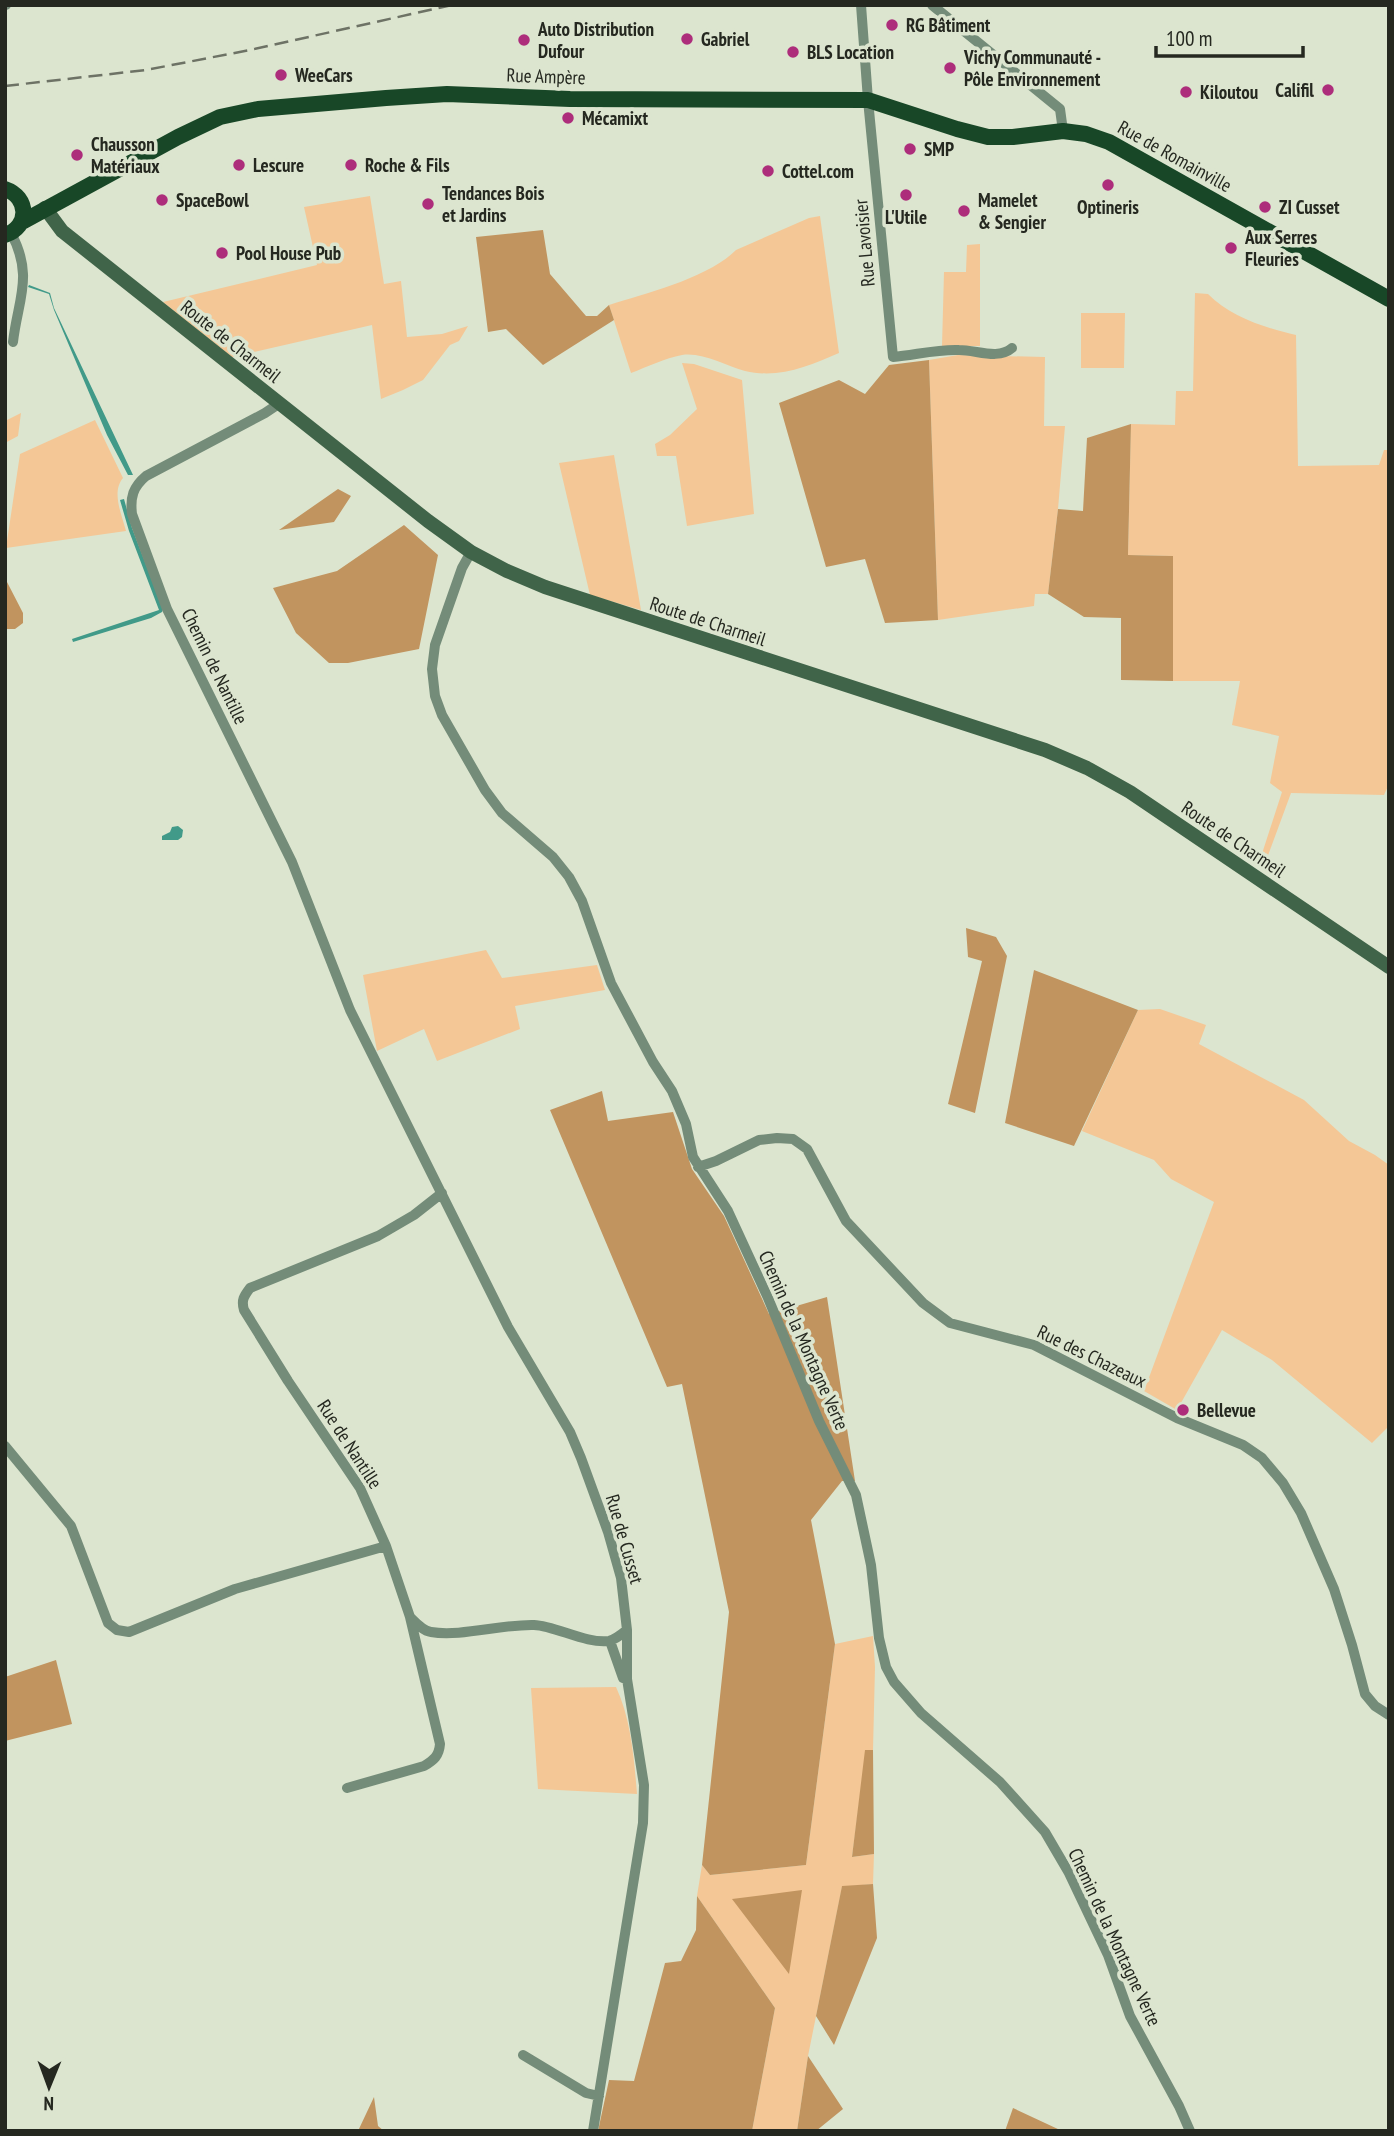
<svg xmlns="http://www.w3.org/2000/svg" width="1394" height="2136" font-family="'PT Sans Narrow',sans-serif">
<style>
.green{fill:#f4c796}
.forest{fill:#c1945f}
.water{fill:#419a89}
.lines{fill:none;stroke-linecap:round;stroke-linejoin:round}
.minor{stroke:#748c79;stroke-width:10}
.secondary{stroke:#406449;stroke-width:14}
.primary{stroke:#184727;stroke-width:16}
.rail{stroke:#6d7265;stroke-width:2.5;stroke-dasharray:14 7;stroke-linecap:butt}
.poi-dot{fill:#ad2d7b;stroke:#dce5cf;stroke-width:2.5}
.labels{text-anchor:middle;dominant-baseline:central;stroke-width:7;stroke-linejoin:round;paint-order:stroke}
.poi-label{font-size:19px;font-weight:bold;fill:#252820;stroke:#dce5cf;text-anchor:start}
.street-label{font-size:19px;fill:#252820;stroke:#dce5cf}
</style>
<rect width="100%" height="100%" fill="#dce5cf"/>
<path class="green" d="M370,196L384,284L401,281L407,337L442,334L468,326L459,341L450,345L423,380L403,390L381,399L372,325L232,357L163,302L317,265L304,207Z
M820,216L839,353C809,366 779,379 745,371C726,366 703,352 682,355C665,358 647,367 631,373L609,305C647,293 708,278 736,250L809,218Z
M980,244V346H942L944,272H966L967,245Z
M1195,293L1208,294C1230,317 1266,328 1296,335L1298,466L1379,465L1384,450H1389V784L1384,795L1291,793L1263,869L1258,866L1282,792L1270,783L1279,736L1232,725L1240,681H1173V556L1128,555L1131,424L1175,425L1176,391H1193Z
M1081,313H1125L1124,368H1081Z
M958,355L1045,357L1044,426H1065L1058,509L1048,594H1035L1034,606L938,620L929,360Z
M682,363L694,364L742,380L754,514L687,526L676,456H657L655,444L670,435L697,409Z
M21,413L18,436L5,443V421Z
M95,420L123,478C111,492 122,515 126,531L6,548L20,454Z
M614,455L641,610L590,595L559,463Z
M486,950L502,978L597,965L605,990L515,1006L520,1029L437,1061L424,1029L377,1051L363,975Z
M1160,1009L1206,1025L1199,1044L1304,1100L1349,1141L1375,1155L1389,1165V1426L1372,1443L1272,1360L1222,1330L1177,1410L1144,1391L1214,1202L1171,1179L1154,1160L1082,1131L1138,1010Z
M873,1636L875,1667L873,1750H866L852,1857L874,1854L873,1884L842,1887L808,2056L797,2131H752L775,2008L697,1896L702,1865L710,1875L806,1865L835,1644Z
M616,1687C631,1719 634,1758 637,1794L538,1789L531,1688Z"/>
<path class="forest" d="M543,230L550,274L586,316H597L609,305L614,320L543,365L506,329L488,332L476,237Z
M929,360L938,620L885,623L865,559L826,567L779,403L839,380L865,394L889,365Z
M1131,424L1128,555L1173,556V681L1121,680V618L1084,617L1048,594L1058,509L1083,511L1087,438Z
M338,489L351,496L334,522L279,530Z
M404,525L438,555L419,649L348,663H329L296,633L273,588L337,571Z
M5,582H7L23,613V623L15,629H5Z
M966,928L996,937L1007,956L975,1113L948,1104L982,961L968,957Z
M1034,970L1138,1010L1074,1146L1005,1123Z
M602,1091L608,1121L673,1112L692,1169L724,1216L769,1314L827,1297L855,1481H842L811,1520L835,1644L806,1865L710,1875L702,1865L729,1612L682,1384L667,1387L550,1110Z
M56,1660L72,1724L5,1741V1677Z
M865,1750H873L874,1854L852,1857Z
M873,1884L877,1938L834,2045L816,2016L842,1886Z
M802,1890L789,1974L732,1899Z
M697,1896L775,2008L752,2131H598L609,2080L634,2081L665,1963L681,1961L696,1930Z
M808,2056L843,2109L816,2131H797Z
M374,2097L378,2126L384,2131H358Z
M1013,2108L1060,2130V2131H1005Z"/>
<path class="water" d="M29,285L50,293L54,308L133,475H128L107,435L54,310L49,294L28,287Z
M124,499L132,528L163,609L162,612L151,618L73,642L72,639L159,610L129,531L120,500Z
M178,826L183,830L182,837L178,840H162V836L170,832L172,827Z"/>
<g class="lines">
<path class="minor" d="M5,5H6
M861,5L868,100L893,357C915,355 938,349 959,350C977,350 998,360 1012,348
M932,5L1060,109L1063,131
M11,233C34,276 18,299 13,342
M280,403L265,413L146,476C133,487 130,497 132,514L167,609L292,862L350,1010L508,1327L570,1432L581,1458L608,1532L621,1578L627,1630V1679L644,1785L643,1823L593,2131
M471,552L462,568L435,645L432,669L435,696L442,715L485,790L502,813L553,857L569,877L582,901L611,983L653,1062L672,1091L686,1124L693,1157L728,1211L768,1298L819,1421L856,1495L871,1565L879,1638L886,1667L894,1682L921,1713L1000,1782L1045,1832L1069,1873L1108,1955L1130,2016L1179,2106L1190,2131
M698,1167L716,1161L759,1140L777,1138L793,1139L807,1149L846,1221L923,1303L950,1323L1034,1345L1177,1418L1243,1445L1262,1458L1283,1483L1301,1513L1334,1589L1352,1645L1365,1694L1375,1706L1389,1715
M442,1193L414,1215L378,1236L250,1288C244,1296 241,1300 244,1310L288,1381L360,1488L386,1546L410,1617C416,1623 423,1631 431,1632C461,1637 502,1624 534,1625C556,1626 586,1644 609,1641C614,1640 622,1634 627,1630
M5,1446L71,1526L108,1623L117,1630L129,1632L235,1589L386,1546
M610,1641L623,1678L626,1679
M347,1788L424,1766C434,1760 439,1756 440,1744L410,1617
M523,2055L586,2093L599,2096"/>
<path class="secondary" d="M45,208L62,231L428,521L471,552L507,571L545,587L1045,750L1087,768L1130,792L1389,967"/>
<path class="primary" d="M5,189C29,197 30,227 5,235
M22,222L178,137L220,117L258,109L386,98L447,94L570,99L868,100L957,129L988,137H1013L1063,131L1086,134L1109,142L1389,299"/>
<path class="rail" d="M5,86L146,70L250,50L452,5"/>
</g>
<g class="poi-dot">
<circle cx="892" cy="25" r="7"/>
<circle cx="687" cy="39" r="7"/>
<circle cx="524" cy="40" r="7"/>
<circle cx="793" cy="52" r="7"/>
<circle cx="950" cy="68" r="7"/>
<circle cx="281" cy="75" r="7"/>
<circle cx="1328" cy="90" r="7"/>
<circle cx="1186" cy="92" r="7"/>
<circle cx="568" cy="118" r="7"/>
<circle cx="910" cy="149" r="7"/>
<circle cx="77" cy="155" r="7"/>
<circle cx="239" cy="165" r="7"/>
<circle cx="351" cy="165" r="7"/>
<circle cx="768" cy="171" r="7"/>
<circle cx="1108" cy="185" r="7"/>
<circle cx="906" cy="195" r="7"/>
<circle cx="162" cy="200" r="7"/>
<circle cx="428" cy="204" r="7"/>
<circle cx="1265" cy="207" r="7"/>
<circle cx="964" cy="211" r="7"/>
<circle cx="1231" cy="248" r="7"/>
<circle cx="222" cy="253" r="7"/>
<circle cx="1183" cy="1410" r="7"/>
</g>
<g class="labels">
<g class="poi-label">
<text x="906" y="25">RG Bâtiment</text>
<text x="538" y="29">Auto Distribution<tspan x="538" dy="22">Dufour</tspan></text>
<text x="701" y="39">Gabriel</text>
<text x="807" y="52">BLS Location</text>
<text x="964" y="57">Vichy Communauté -<tspan x="964" dy="22">Pôle Environnement</tspan></text>
<text x="295" y="75">WeeCars</text>
<text x="1314" y="90" text-anchor="end">Califil</text>
<text x="1200" y="92">Kiloutou</text>
<text x="582" y="118">Mécamixt</text>
<text x="91" y="144">Chausson<tspan x="91" dy="22">Matériaux</tspan></text>
<text x="924" y="149">SMP</text>
<text x="253" y="165">Lescure</text>
<text x="365" y="165">Roche &amp; Fils</text>
<text x="782" y="171">Cottel.com</text>
<text x="442" y="193">Tendances Bois<tspan x="442" dy="22">et Jardins</tspan></text>
<text x="176" y="200">SpaceBowl</text>
<text x="978" y="200">Mamelet<tspan x="978" dy="22">&amp; Sengier</tspan></text>
<text x="1108" y="207" text-anchor="middle">Optineris</text>
<text x="1279" y="207">ZI Cusset</text>
<text x="906" y="217" text-anchor="middle">L'Utile</text>
<text x="1245" y="237">Aux Serres<tspan x="1245" dy="22">Fleuries</tspan></text>
<text x="236" y="253">Pool House Pub</text>
<text x="1197" y="1410">Bellevue</text>
</g>
<g class="street-label">
<text transform="translate(546 76) rotate(2)">Rue Ampère</text>
<text transform="translate(1175 156) rotate(29)">Rue de Romainville</text>
<text transform="translate(864 243) rotate(-95)">Rue Lavoisier</text>
<text transform="translate(231 341) rotate(38)">Route de Charmeil</text>
<text transform="translate(708 621) rotate(18)">Route de Charmeil</text>
<text transform="translate(215 666) rotate(64)">Chemin de Nantille</text>
<text transform="translate(1234 839) rotate(34)">Route de Charmeil</text>
<text transform="translate(804 1340) rotate(66)">Chemin de la Montagne Verte</text>
<text transform="translate(1092 1356) rotate(26)">Rue des Chazeaux</text>
<text transform="translate(350 1444) rotate(57)">Rue de Nantille</text>
<text transform="translate(625 1539) rotate(74)">Rue de Cusset</text>
<text transform="translate(1115 1937) rotate(65)">Chemin de la Montagne Verte</text>
</g>
</g>
<rect width="1394" height="2136" fill="none" stroke="#252820" stroke-width="14"/>
<g transform="translate(49 2087) rotate(181)" stroke="#dce5cf" stroke-width="5" paint-order="stroke">
<path d="M0-5L12 26L0 18L-12 26Z" fill="#252820"/>
<text y="-10" font-size="19" font-weight="bold" text-anchor="middle" fill="#252820">N</text>
</g>
<path d="M1156 46v10h147v-10" fill="none" stroke="#252820" stroke-width="3.5"/>
<text x="1166" y="46" font-size="21" fill="#252820" stroke="#dce5cf" stroke-width="5" paint-order="stroke">100 m</text>
</svg>
